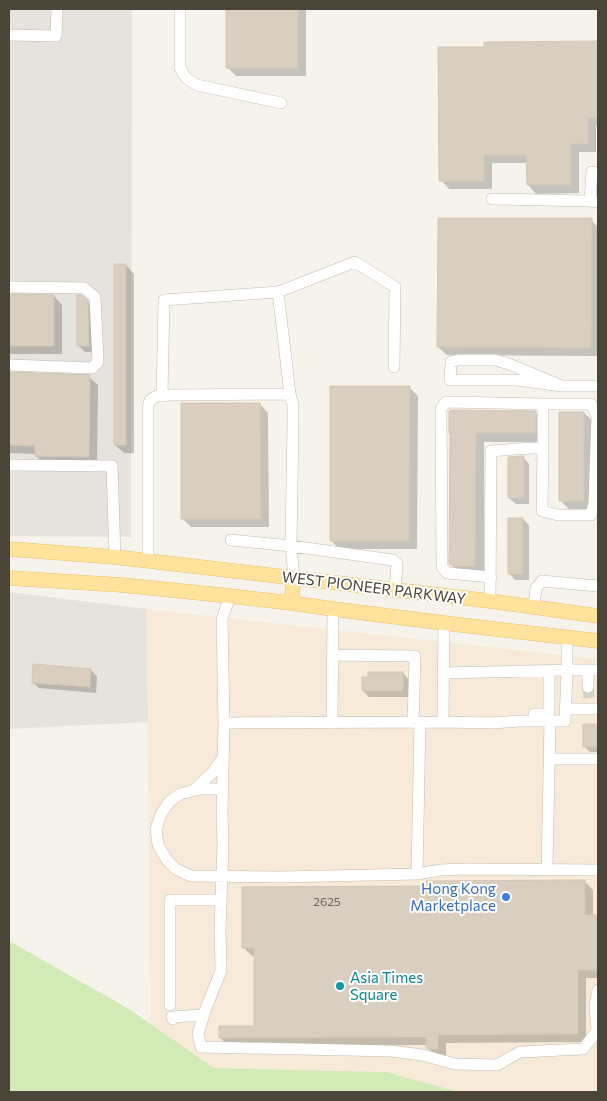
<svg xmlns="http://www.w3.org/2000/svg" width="607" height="1101" font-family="Commissioner,sans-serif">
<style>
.commercial{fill:#f7ead8}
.industrial{fill:#e6e2dd}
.green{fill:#d2eab5}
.shadow{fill:#0003}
.building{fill:#d8cfc1;stroke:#d3c7b4}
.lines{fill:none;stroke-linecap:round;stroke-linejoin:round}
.minor-tunnel{stroke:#d4d0c8;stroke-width:11;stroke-dasharray:11 5.5;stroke-linecap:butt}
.minor-casing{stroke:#c2bbae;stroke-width:12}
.major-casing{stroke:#e6c16a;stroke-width:15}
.minor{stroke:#fff;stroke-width:11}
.major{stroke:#ffe39c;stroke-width:14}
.shop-dot{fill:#3f7fe0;stroke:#fff;stroke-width:2}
.culture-dot{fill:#0f9aa8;stroke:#fff;stroke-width:2}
.labels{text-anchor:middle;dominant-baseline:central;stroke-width:4;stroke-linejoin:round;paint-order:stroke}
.number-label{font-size:12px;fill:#6e675b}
.street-label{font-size:15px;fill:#4b4439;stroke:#fff}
.shop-label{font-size:15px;fill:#366cbe;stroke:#fff;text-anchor:end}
.culture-label{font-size:15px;fill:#0d838f;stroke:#fff;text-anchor:start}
</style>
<rect width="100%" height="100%" fill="#f6f3ec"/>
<path class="commercial" d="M146,609L598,659V1092H459L386,1072L214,1068L151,1024Z"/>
<path class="industrial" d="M9,9H132L131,537L9,536Z
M9,592L146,609L148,722L9,729Z"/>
<path class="green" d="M9,941L129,1009L214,1068L386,1072L459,1092H9Z"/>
<path class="shadow" d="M227,9H306V76H236L227,67Z
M486,43H598V126H596V152H579V193L536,194L528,185V163H492V189H449L441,180L486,48Z
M591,220L598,227V356L447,355L438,347Z
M126,265L134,274V453H124L115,445Z
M9,296H54L62,305V354H9Z
M87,302L94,308L95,352H85L78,345Z
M9,374L89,377L98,385L97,465L45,464L36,456V454L9,453Z
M409,387L418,396L417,549H340L331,541Z
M260,404L268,413L269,527H191L182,518Z
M535,413L544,421V442H484V574H461L451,564V434Z
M584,413L593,421V509H569L560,500Z
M523,457L529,464V504H516L509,498Z
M523,519L529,525V580H515L509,573Z
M91,670L97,677L96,693L39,688L33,682Z
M403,673L409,680V697H369L363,691Z
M584,725H598V752H590L584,746Z
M584,881L593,890V917H596L598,919V978H586V1042L446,1043V1057L436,1056L428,1048V1045L229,1046L220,1038L255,1027V956H252L243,947L427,887Z"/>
<path class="building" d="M226,9H298V68H226Z
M598,41V118H588V144H571V185H527L526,155H484V181H439L438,47H484V42Z
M438,218H592L591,348L437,347Z
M114,264H126V445H114Z
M9,294L54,295V346H9Z
M77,295H81L88,301L89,346H77Z
M9,372L90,375L89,457L35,456V446L9,445Z
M330,386H410L409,541H330Z
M181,403H260L261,519H181Z
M450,410L536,411V433H476L475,566H453L449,564L450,433H449V411Z
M559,412H584V501H559Z
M524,456V498H508V457Z
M508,518H523V574H508Z
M33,664L91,669L90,687L32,683Z
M368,672H403V691H362V677H368Z
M583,724H598V747H583Z
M585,880V915H597V970H578V1034L438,1035V1049H429L426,1048V1037L219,1038V1026H254V948H242V887L426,886V881Z"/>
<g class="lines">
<path class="minor-tunnel" d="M588,687L589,698"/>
<g class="minor-casing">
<path id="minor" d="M180,9V68L186,78L197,85L281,103
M9,35L56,36L57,9
M598,173L592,172L590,201L598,202
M492,199L590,201
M9,287L84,288L95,297L98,362L92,368L9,365
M278,292L290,394
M562,386L509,364L495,360H458L451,362L450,380H517L562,386H598
M162,396L164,300L278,292L355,262L395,287L394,367
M9,465L112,466L115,557
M231,540L291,546L393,560L397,564L395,590
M148,561V407L150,400L157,396L171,395L290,394L293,405V422L291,546L294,577
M491,577L447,573L442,567L441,409L446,402L543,404
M230,596L222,619L224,723L222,813L223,843L220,930L221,971L206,1008L198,1034L201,1047L391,1051L422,1055L455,1064L497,1065L520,1052L583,1049L597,1031H598
M490,601L491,451C508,449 525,449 543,447V404H591L597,416L594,503L591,515H558L542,511L543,447
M534,607L536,588L542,581L598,586
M567,638V670H598
M332,655L415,656L413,722
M588,670V687
M443,673L567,670L565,721H550
M565,709H598
M534,714H549V671
M443,722L444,623
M224,723L443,722L492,723L520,721H550L547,870
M332,723L333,609
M549,759H598
M223,789H200L180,794L169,802L161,814L156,829L158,845L167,860L176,869L191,876L281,877L417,874L441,870L464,869L598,870
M193,791L213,772L223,757
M417,874L420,722
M170,1005V900H221
M173,1019L172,1017L204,1015
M597,1031L595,1005L598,990"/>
</g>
<g class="major-casing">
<path id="major" d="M9,549L115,557L490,601L598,616
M9,578L122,585L230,596L291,603L333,609L444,623L598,641
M291,603L294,577"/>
</g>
<use href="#minor" class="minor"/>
<use href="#major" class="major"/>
</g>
<circle class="shop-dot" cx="506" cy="897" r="5"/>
<circle class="culture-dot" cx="340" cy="986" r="5"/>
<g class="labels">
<g class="number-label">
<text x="327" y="901">2625</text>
</g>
<g class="street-label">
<text transform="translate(374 587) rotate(7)">WEST PIONEER PARKWAY</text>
</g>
<g class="shop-label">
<text x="496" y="888">Hong Kong<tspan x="496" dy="17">Marketplace</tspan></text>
</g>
<g class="culture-label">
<text x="350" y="977">Asia Times<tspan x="350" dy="17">Square</tspan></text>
</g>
</g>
<rect width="607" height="1101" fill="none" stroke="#4b4439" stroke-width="20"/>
</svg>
